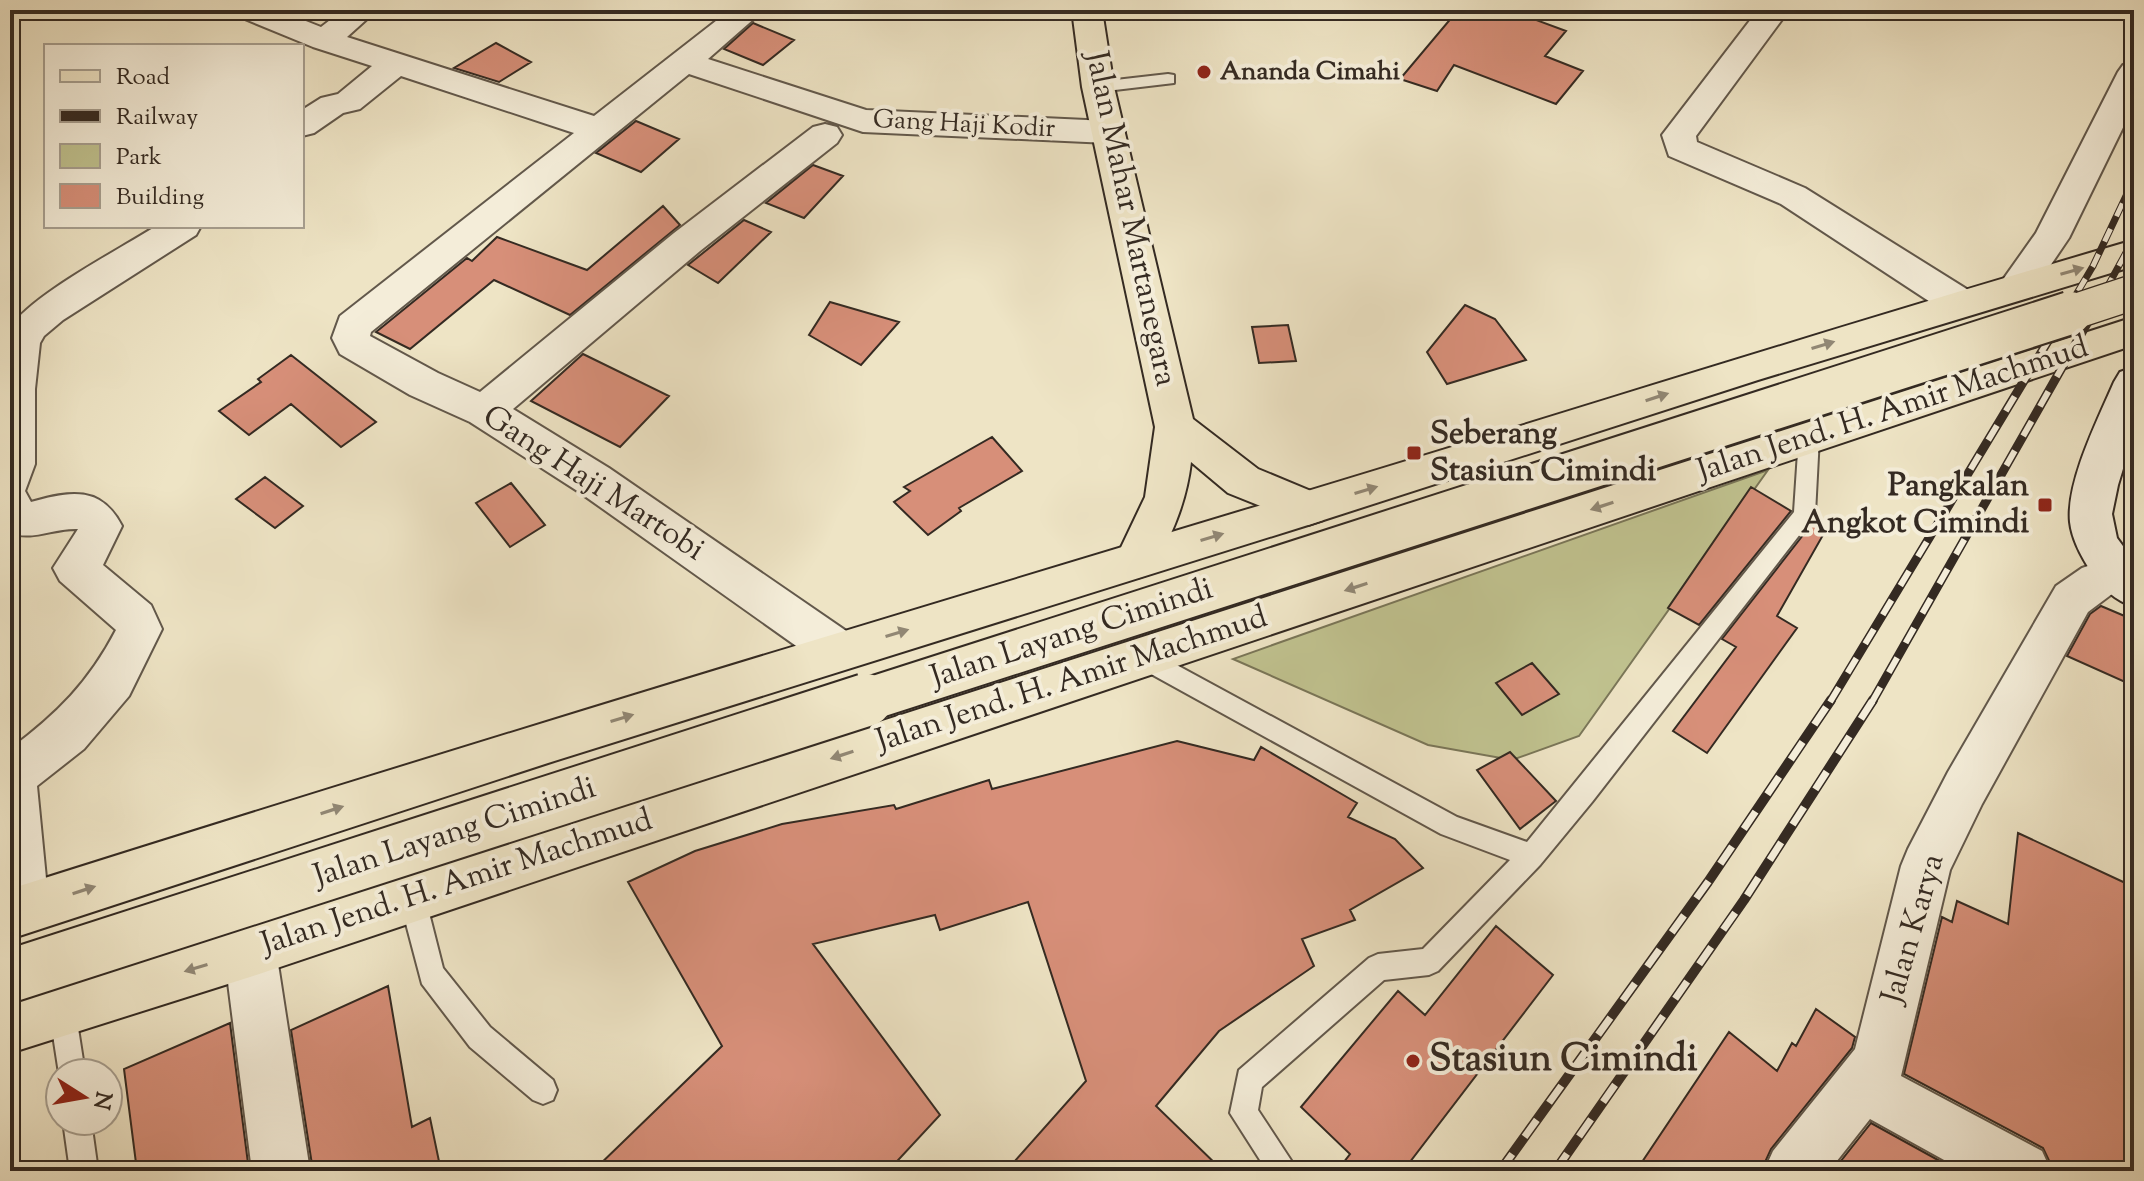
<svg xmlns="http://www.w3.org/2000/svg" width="2144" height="1181" font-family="'Sorts Mill Goudy',serif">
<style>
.green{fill:#c0c28f;stroke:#7a7658;stroke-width:2}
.building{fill:#d78f79;stroke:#342a22;stroke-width:2}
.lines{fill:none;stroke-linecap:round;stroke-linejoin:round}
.service-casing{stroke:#62584b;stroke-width:4}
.minor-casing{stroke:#62584b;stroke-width:4}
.secondary-casing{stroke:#342a22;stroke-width:4}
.primary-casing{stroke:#342a22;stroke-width:4}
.trunk-casing{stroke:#342a22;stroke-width:4}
.service{fill:#f4edd9;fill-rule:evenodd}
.minor{fill:#f4edd9;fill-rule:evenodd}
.secondary{fill:#f4edd9;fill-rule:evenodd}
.primary{fill:#eee4c5;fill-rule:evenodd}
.trunk{fill:#eee4c5;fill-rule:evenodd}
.rail-far2-casing{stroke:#342a22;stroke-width:7}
.rail-far1-casing{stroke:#342a22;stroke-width:9}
.rail-casing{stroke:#342a22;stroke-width:10}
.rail-far2{stroke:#f4edd9;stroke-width:5;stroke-dasharray:14;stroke-linecap:butt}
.rail-far1{stroke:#f4edd9;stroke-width:6;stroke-dasharray:17;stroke-linecap:butt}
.rail{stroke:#f4edd9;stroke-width:7;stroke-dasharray:21;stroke-linecap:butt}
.trunk-bridge-far2-casing{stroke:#342a22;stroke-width:37;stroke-linecap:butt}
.trunk-bridge-far1-casing{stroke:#342a22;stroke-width:46;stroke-linecap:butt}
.trunk-bridge-casing{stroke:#342a22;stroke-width:56;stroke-linecap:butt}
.trunk-bridge-far2{stroke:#eee4c5;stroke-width:34}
.trunk-bridge-far1{stroke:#eee4c5;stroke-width:42}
.trunk-bridge{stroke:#eee4c5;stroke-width:52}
.oneway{fill:#918774}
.poi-dot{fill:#8f2418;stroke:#f4edd9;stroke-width:3}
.labels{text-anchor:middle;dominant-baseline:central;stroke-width:8;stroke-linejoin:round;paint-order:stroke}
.far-poi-label{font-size:26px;font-weight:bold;fill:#342a22;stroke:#f4edd9;text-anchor:start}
.far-street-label{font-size:26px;fill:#342a22;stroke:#f4edd9}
.street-label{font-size:32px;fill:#342a22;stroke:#f4edd9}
.poi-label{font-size:32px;font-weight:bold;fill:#342a22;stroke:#f4edd9;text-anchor:start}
.near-poi-label{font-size:38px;font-weight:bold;fill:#342a22;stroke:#f4edd9;text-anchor:start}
</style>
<rect width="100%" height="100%" fill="#eee4c5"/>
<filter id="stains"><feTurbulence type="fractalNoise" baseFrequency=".0025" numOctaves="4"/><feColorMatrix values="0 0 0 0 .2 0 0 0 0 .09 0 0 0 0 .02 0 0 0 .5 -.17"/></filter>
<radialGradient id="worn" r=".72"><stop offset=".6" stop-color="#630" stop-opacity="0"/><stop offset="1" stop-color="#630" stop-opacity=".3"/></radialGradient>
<path class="green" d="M1768,470L1579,736L1512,760L1428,745L1233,659Z"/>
<path class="building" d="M1458,10H1509L1566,31L1545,56L1583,71L1556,104L1454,65L1437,91L1400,79Z
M753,23L794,40L763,65L724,49Z
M496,43L531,62L499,82L454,68Z
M636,121L679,139L641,172L596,153Z
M813,165L843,176L804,218L766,203Z
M663,206L680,225L570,315L494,280L410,349L376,332L467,258L472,261L497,237L587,270Z
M744,220L771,232L718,283L688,265Z
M830,302L899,322L861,365L809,335Z
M1465,305L1495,319L1526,360L1447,384L1427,352Z
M1288,325L1296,361L1259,363L1252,327Z
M583,354L669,396L620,447L531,401Z
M291,355L376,422L341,447L291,404L249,435L219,411L261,382L258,379Z
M992,437L1022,471L959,508L961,511L928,535L894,502L910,491L904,487Z
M265,477L303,506L275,528L236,499Z
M511,483L545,525L510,547L476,503Z
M1751,487L1791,511L1699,625L1668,608Z
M1814,521L1827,528L1777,616L1797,628L1707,753L1673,731L1736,647L1722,639Z
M2101,606L2134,620V686L2067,656L2090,614Z
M1532,663L1559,694L1522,715L1496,683Z
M1177,741L1254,760L1261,747L1357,803L1348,817L1395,839L1423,868L1350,910L1355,920L1302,939L1314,966L1219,1031L1156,1106L1223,1171H1006L1086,1081L1028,902L940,930L935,915L813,944L940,1115L888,1171H593L722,1046L628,882L695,851L782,824L894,805L896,809L989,780L992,789Z
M1510,752L1556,801L1520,829L1477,770Z
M2018,833L2134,887V1171H2054L2043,1148L1904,1074L1942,917L1952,922L1957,901L2008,924Z
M1496,926L1553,975L1403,1171H1337L1350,1154L1301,1107L1398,991L1425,1015Z
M388,986L412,1127L430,1118L441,1171H313L291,1030Z
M1816,1009L1855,1037L1852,1048L1771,1149L1761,1171H1636L1729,1032L1777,1071L1792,1043L1796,1046Z
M230,1023L249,1171H137L124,1069Z
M1871,1123L1958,1171H1833Z"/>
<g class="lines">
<g class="service-casing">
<path id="service" d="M1168,74L1174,75V83L1098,92L1090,87L1098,82Z
M1809,429L1816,431L1819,437L1815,514L1811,520L1592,802L1540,865L1438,971L1429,975L1384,980L1262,1087L1258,1110L1298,1171H1267L1230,1113L1239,1070L1369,958L1378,954L1423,949L1510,860L1441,834L1133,664L1130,657L1133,650L1141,647L1149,650L1457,817L1527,842L1794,512L1799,437L1802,431Z
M412,884L421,888L425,897L443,968L490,1027L553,1080L557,1090L553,1100L543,1104L533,1100L470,1047L422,984L399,897L403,888Z
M62,996L71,1000L75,1009L85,1073H60V1080L49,1009L53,1000Z
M63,1121H91L98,1171H70Z"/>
</g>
<g class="minor-casing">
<path id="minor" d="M236,10H278L321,27L343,10H377L347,37L594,116L730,10H764L708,59L866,110L1108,121L1120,124L1125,132L1120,140L1108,143L863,132L689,74L371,332L370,336L438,373L480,392L674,233L813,127L825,124L837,127L842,135L837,143L700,251L513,409L609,468L855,637L862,651L855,665L839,671L823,665L579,492L470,422L410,395L340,354L332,338L340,316L574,133L401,76L360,109L343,113L314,133L302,136V110L321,98L338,94L372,66L313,47L240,17Z
M1758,10H1789L1696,136L1697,142L1805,188L1973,293L1979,303L1973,313L1960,316L1947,313L1781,204L1669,156L1662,135Z
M2134,62V105L2069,238L2029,297L2016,301L2003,297L1997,288L2036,233L2118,72L2123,65Z
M156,226H201L196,235L63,320L44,336L40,343L35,389V464L25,491L31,502C70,491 101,485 122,526L103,565L151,605L162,629L129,696L84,749L37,786L49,909L41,927L23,934L10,929V749C57,714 89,682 116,630L60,581L53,568L78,529C54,528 33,541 10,533V328C32,294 119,250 156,226Z
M2117,556L2134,564L2132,587L2112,594L2088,612L1982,804L1950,870L1901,1076L2042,1151L2051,1171H1964L1870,1119L1829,1171H1764L1773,1151L1855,1049L1901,866L1908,849L1948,772L2056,586L2082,568Z
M250,925L268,933L276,951L310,1171H252L224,951L232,933Z"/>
</g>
<g class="secondary-casing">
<path id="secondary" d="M2134,367V433L2118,485L2112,514L2117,538L2134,561V607C2115,600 2103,589 2092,573C2082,558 2072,540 2070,522C2066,482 2098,419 2114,382L2120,372Z"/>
</g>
<g class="primary-casing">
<path id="primary" d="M1072,10H1102L1114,87L1193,419L1258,469L1323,496L1329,508L1323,520L1308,525L1228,493L1191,462C1186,505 1171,535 1152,573L1137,578L1122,573L1115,560L1145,497L1155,427L1082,87Z"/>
</g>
<g class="trunk-casing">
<path id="trunk" d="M2134,240V266L1758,380L1308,525L548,763L10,939V889C439,753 870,623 1301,493C1579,409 1855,321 2134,240Z
M2134,317V345L250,977L10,1053V999L250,925Z"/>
</g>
<use href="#service" class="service"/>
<use href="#minor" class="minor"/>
<use href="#secondary" class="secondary"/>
<use href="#primary" class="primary"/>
<use href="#trunk" class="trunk"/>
<g class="rail-far2-casing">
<path id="rail-far2" d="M2064,315L2093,266L2134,179
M2092,315L2134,238"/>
</g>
<g class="rail-far1-casing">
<path id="rail-far1" d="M1830,702L2065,313
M1872,702L2093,313"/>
</g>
<g class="rail-casing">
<path id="rail" d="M1500,1171L1708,882L1831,700
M1555,1171L1744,900L1873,700"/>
</g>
<use href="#rail-far2" class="rail-far2"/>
<use href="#rail-far1" class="rail-far1"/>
<use href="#rail" class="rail"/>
<g class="trunk-bridge-far2-casing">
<path id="trunk-bridge-far2" d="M2064,315L2134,292"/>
</g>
<g class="trunk-bridge-far1-casing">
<path id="trunk-bridge-far1" d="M860,702L2070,313"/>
</g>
<g class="trunk-bridge-casing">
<path id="trunk-bridge" d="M10,976L866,700"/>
</g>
<use href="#trunk-bridge-far2" class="trunk-bridge-far2"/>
<use href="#trunk-bridge-far1" class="trunk-bridge-far1"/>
<use href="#trunk-bridge" class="trunk-bridge"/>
</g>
<defs><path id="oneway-solid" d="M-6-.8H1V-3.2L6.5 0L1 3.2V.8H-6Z" transform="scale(2)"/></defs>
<g class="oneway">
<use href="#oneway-solid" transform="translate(2072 271) rotate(-16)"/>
<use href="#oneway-solid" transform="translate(1823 345) rotate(-17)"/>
<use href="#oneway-solid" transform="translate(1657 397) rotate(-18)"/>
<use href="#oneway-solid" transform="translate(1366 490) rotate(-17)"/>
<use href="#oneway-solid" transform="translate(1602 506) rotate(162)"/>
<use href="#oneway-solid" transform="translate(1212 537) rotate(-17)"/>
<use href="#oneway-solid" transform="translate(1356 587) rotate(162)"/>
<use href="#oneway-solid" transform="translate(897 633) rotate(-17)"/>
<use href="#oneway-solid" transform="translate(622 718) rotate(-17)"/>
<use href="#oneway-solid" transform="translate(842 755) rotate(162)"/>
<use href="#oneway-solid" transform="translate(332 810) rotate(-18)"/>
<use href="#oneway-solid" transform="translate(84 890) rotate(-18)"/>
<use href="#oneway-solid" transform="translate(196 968) rotate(163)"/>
</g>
<g class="poi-dot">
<circle cx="1204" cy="72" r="8"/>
<rect x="1406" y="445" width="16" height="16" rx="4"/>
<rect x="2037" y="497" width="16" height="16" rx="4"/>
<circle cx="1413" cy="1061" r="8"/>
</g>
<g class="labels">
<g class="far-poi-label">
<text x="1220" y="72">Ananda Cimahi</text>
</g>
<g class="far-street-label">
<text transform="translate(964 125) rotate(3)">Gang Haji Kodir</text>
</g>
<g class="street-label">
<text transform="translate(1130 219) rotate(78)">Jalan Mahar Martanegara</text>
<text transform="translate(1893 410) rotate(-18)">Jalan Jend. H. Amir Machmud</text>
<text transform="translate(593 484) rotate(33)">Gang Haji Martobi</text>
<text transform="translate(1072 634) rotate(-18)">Jalan Layang Cimindi</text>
<text transform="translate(1072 680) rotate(-18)">Jalan Jend. H. Amir Machmud</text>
<text transform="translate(455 833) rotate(-18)">Jalan Layang Cimindi</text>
<text transform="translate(457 883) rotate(-18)">Jalan Jend. H. Amir Machmud</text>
<text transform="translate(1914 929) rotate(-74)">Jalan Karya</text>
</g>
<g class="poi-label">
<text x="1430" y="435">Seberang<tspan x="1430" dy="37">Stasiun Cimindi</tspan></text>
<text x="2029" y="487" text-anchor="end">Pangkalan<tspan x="2029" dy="37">Angkot Cimindi</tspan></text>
</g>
<g class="near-poi-label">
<text x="1429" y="1061">Stasiun Cimindi</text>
</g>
</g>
<rect width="2144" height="1181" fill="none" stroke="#eee4c5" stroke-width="40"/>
<rect x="12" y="12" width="2120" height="1157" fill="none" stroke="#342a22" stroke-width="4"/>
<rect x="20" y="20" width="2104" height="1141" fill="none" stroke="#342a22" stroke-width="2"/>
<rect x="44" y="44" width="260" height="184" fill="#f4edd9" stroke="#a79f90" stroke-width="2"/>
<rect x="60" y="70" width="40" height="12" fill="#eee4c5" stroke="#a79f90" stroke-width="2"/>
<text x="116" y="84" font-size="24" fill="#342a22">Road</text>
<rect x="60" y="110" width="40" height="12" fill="#342a22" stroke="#a79f90" stroke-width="2"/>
<text x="116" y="124" font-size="24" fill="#342a22">Railway</text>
<rect x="60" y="144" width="40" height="24" fill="#c0c28f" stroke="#a79f90" stroke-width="2"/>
<text x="116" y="164" font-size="24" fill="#342a22">Park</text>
<rect x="60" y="184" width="40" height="24" fill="#d78f79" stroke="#a79f90" stroke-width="2"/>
<text x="116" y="204" font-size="24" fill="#342a22">Building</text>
<g transform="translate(84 1097) rotate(101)"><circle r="38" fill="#f4edd9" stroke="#a79f90" stroke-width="2"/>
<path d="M0-6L14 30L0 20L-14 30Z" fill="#8f2418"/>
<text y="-12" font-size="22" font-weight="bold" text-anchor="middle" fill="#342a22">N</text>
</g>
<rect width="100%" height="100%" filter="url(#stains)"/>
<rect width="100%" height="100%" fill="url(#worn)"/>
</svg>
